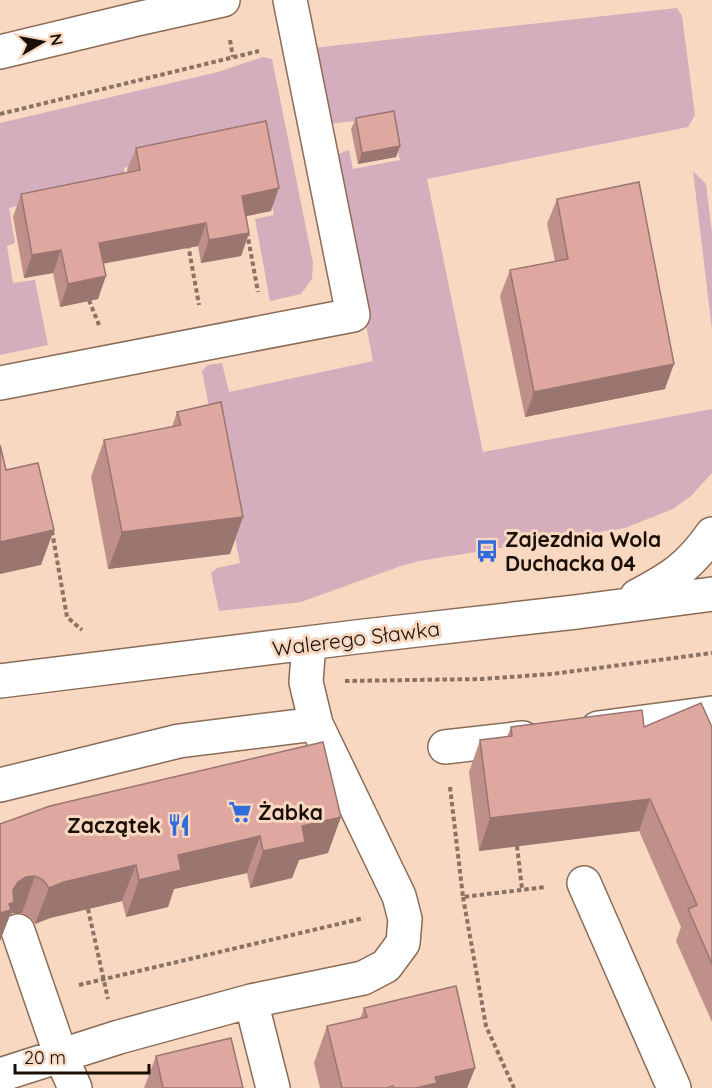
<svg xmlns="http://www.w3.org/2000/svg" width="712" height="1088" font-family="Quicksand,sans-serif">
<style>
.green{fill:#d4aebc}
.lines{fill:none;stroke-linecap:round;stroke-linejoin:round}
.minor-casing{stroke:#896c58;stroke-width:36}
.path{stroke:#897364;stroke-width:4;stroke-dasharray:4.5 3;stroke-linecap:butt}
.minor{stroke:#fff;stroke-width:33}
.wall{fill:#bf908a}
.shaded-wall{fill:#9b7570}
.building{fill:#dea7a0;stroke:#9b7570;stroke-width:1.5}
.labels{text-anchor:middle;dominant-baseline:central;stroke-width:6;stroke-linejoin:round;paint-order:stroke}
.poi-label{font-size:21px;font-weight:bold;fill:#190f07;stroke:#f9d8c1;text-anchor:start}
.street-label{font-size:21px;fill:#190f07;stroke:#f9d8c1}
</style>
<rect width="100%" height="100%" fill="#f9d8c1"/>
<path class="green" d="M677,8L682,16L695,115L688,127L427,179L483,452L712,409V473L691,496L673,509L625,528L419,561L401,566L301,602L219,611L211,573L217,568L240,563L202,371L208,365L222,363L229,392L373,361L333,156L349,150L353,169L400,160L391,117L328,124L313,48Z
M263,57L272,59L313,263L312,279L301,294L270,301L255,219L274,215L258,139L124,168L127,190L46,199L9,208L15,243L7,246L13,283L35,280L48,345L0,355V123L218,72Z
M693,171L706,184L712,233V330Z"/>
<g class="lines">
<g class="minor-casing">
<path id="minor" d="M0,52L137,19L223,0
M0,383L353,315L290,0
M637,596C671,578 689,567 712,534
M0,681L356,637L576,612L712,594
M598,728L712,713
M445,747L523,738
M0,785L179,741L316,724
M584,883L674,1088
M18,931L61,1056L75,1088
M251,1001L273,1088
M0,1075L119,1037L251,1001L363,978L386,966L403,943L405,919L399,896L316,724L306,682L309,643"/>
</g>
<path class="path" d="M230,40L233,57
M0,114L259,51
M247,232L258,292
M188,244L199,305
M89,300L99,325
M52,531L67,617L82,630
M345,681L482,679L552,674L712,653
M450,787L463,897L546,887
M517,846L522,889
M463,897L486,1026L514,1088
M88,909L108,999
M79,985L364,918"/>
<use href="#minor" class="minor"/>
</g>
<path class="wall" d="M356,118L400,146L396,157L358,164L351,129Z
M136,148L271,211L246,216L249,233L241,256L201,263L198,246L103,263L98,299L60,307L53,273L24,278L13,217L21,194L128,173L127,170Z
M557,199L665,389L525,417L500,296L510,270L555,261L547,224Z
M177,412L230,554L108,569L91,477L104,440L172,427Z
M511,727H712V1022L676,941L681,927L639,831L479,851L469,772L480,740L507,737Z
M323,742L328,853L299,860L292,878L250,888L247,873L174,889L168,907L126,917L122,901L50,918L35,924L30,917L22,913H12L10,915L0,941V824Z
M364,1008L475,1068L467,1088H320L314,1063L327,1026L360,1019Z
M156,1056L243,1088H144Z"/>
<path class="shaded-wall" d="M400,146L396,157L358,164L362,153Z
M279,188L271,211L233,219L242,196Z
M206,223L198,246L91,266L99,243Z
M249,233L241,256L201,263L209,240Z
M61,250L53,273L24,278L32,255Z
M106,276L98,299L60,307L68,284Z
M674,364L665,389L525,417L534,392Z
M243,517L230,554L108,569L122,532Z
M54,530L41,565L0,574V542Z
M650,799L639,831L479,851L490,818Z
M341,817L328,853L299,860L292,878L250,888L263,851L302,826Z
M260,836L247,873L174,889L168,907L126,917L139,880L178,855Z
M136,865L122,901L50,918L35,924L49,888L64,882Z
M35,876L22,913H12L10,915L0,941V913L18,882L26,877Z
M475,1068L467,1088H416L435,1077Z"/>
<path class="building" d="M394,111L400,146L362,153L356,118Z
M266,121L279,188L242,196L249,233L209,240L206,223L99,243L106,276L68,284L61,250L32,255L21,194L140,170L136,148Z
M639,182L674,364L534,392L510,270L568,259L557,199Z
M221,402L243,517L122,532L104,440L181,425L177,412Z
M0,445L6,470L38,463L54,530L0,542Z
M701,703L712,727V964L688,909L697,905L650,799L490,818L480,740L512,736L511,727L642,710L644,727Z
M323,742L341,817L302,826L305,842L263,851L260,836L178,855L181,870L139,880L136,865L64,882L49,888L43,880L35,876L26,877L18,882L13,890L14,902L9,904L11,910L0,913V824L50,806Z
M456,986L475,1068L435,1077L437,1083L416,1088H394L393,1086L387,1088H342L327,1026L367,1017L364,1008Z
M231,1038L243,1088H163L156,1056Z"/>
<defs>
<g id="bus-bare" transform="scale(1.8)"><path d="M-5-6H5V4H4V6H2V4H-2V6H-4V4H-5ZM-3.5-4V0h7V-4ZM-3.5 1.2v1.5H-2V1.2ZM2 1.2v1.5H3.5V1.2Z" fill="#326cda" stroke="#f9d8c1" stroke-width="2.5" paint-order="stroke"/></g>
<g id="supermarket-bare" transform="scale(1.8)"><path d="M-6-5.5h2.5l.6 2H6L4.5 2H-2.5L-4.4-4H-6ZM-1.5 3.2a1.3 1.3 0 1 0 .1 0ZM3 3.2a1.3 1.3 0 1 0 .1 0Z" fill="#326cda" stroke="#f9d8c1" stroke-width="2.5" paint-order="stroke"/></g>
<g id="restaurant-bare" transform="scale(1.8)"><path d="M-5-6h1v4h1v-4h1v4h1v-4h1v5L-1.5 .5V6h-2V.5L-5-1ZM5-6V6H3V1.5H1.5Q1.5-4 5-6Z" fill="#326cda" stroke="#f9d8c1" stroke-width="2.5" paint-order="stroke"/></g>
</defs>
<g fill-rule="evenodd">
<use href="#bus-bare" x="487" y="551"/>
<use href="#supermarket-bare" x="240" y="812"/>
<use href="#restaurant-bare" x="179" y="825"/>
</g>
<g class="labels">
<g class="poi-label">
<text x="505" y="539">Zajezdnia Wola<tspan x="505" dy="24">Duchacka 04</tspan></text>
<text x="258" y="812">Żabka</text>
<text x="161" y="825" text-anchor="end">Zaczątek</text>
</g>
<g class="street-label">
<text transform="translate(356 638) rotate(-7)">Walerego Sławka</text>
</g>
</g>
<g transform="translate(42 42) rotate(80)" stroke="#f9d8c1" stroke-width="4.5" paint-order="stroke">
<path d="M0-4.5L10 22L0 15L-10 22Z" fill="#190f07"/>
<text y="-9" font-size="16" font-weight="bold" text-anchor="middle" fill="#190f07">N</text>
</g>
<path d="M15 1064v9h134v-9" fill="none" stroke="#190f07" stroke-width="3"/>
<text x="24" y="1064" font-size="18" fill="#190f07" stroke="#f9d8c1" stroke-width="4.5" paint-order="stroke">20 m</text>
</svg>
